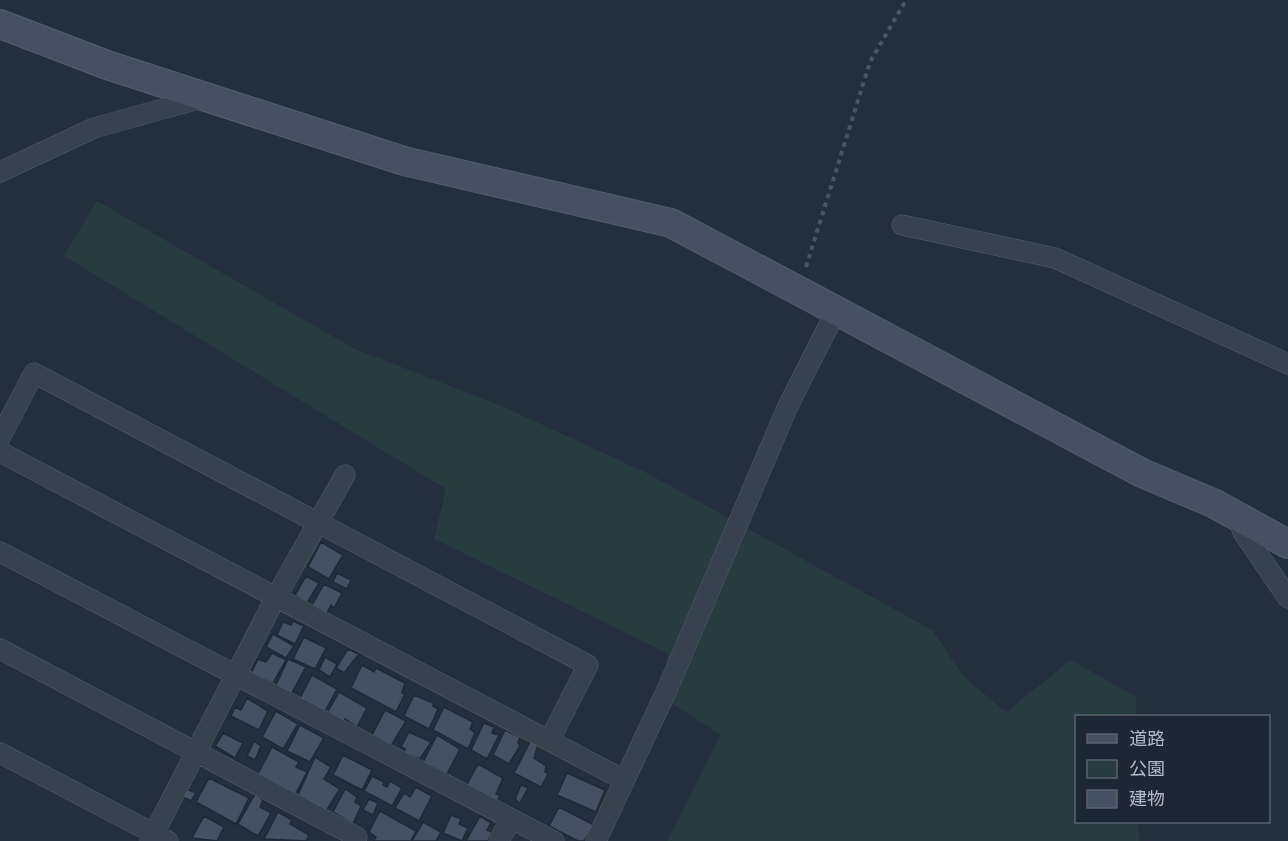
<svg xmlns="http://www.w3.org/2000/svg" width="1288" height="841" font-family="Jost,'Noto Sans JP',sans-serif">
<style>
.green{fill:#263c3f}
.building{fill:#455162;stroke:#1f2835;stroke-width:1.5}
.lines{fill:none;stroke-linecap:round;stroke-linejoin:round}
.street-casing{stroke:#565f6c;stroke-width:21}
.secondary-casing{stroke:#565f6c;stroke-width:30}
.path{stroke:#44595c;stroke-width:4;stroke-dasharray:4.5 4.5;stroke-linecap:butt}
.street{stroke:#38414e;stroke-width:20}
.secondary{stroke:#465061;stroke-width:28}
</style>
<rect width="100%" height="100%" fill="#242f3e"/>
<path class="green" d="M97,201L353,348L506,408L645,472L932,630L965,678L1006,712L1071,660L1136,697V716H1076V822H1138L1139,841H667L721,735L665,699L667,653L434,539L446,489L64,256Z"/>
<path class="building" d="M321,542L343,555L329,579L308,567Z
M337,573L351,580L347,589L333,582Z
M306,576L319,583L307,603L295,595Z
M324,584L342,593L334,608L331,605L326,615L311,607Z
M293,621L304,626L295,644L277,635L283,622L291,625Z
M273,634L294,646L286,658L266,647Z
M304,637L326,648L315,669L293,659Z
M348,649L359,654L344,673L336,668Z
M272,653L286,660L273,683L251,673L258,659L266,662Z
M325,657L337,664L330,677L319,670Z
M288,659L306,667L291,694L275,687Z
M362,665L374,672L376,668L405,683L402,693L405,694L396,712L351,688Z
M312,675L337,689L324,713L299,700Z
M339,692L367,708L357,727L345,719L343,722L327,713Z
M414,695L433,703V706L438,709L429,729L404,716Z
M247,698L268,711L259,730L231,716L235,707L241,710Z
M444,707L473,722L470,729L475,733L468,749L433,730Z
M385,710L406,721L391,746L372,735Z
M276,711L298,724L283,749L262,737Z
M484,723L494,727L492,733L499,735L487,759L471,750Z
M300,725L324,738L310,762L287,751Z
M505,730L520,737L518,743L520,746L509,764L493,755Z
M409,732L431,742L420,759L404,753L405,749L401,747Z
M223,733L243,743L235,758L215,746Z
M437,735L460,749L447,774L423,762Z
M254,741L261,746L255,760L247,756Z
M530,742L538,744L534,758L546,766L545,772L548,774L541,787L514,773Z
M272,747L299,762L296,767L307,772L295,795L257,776Z
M343,755L372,770L362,790L333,775Z
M315,757L331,767L324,779L340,789L326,811L298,795Z
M478,764L503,778L496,794L500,795L497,802L466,786Z
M567,773L605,790L596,812L557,795Z
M372,776L384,782L383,785L387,787L390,781L402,788L392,806L364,791Z
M209,778L249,798L236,824L196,802Z
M521,785L528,788L520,803L515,799Z
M416,787L432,796L419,821L395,808L404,793L410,797Z
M187,789L196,793L191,801L183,797Z
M345,789L357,797L355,802L361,806L353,824L333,812Z
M255,794L263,800L260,807L271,813L258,836L238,824Z
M369,799L378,803L373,815L363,810Z
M559,807L594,825L584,841H578L549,826Z
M380,811L416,831L411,841H374L376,837L369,832Z
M278,812L292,820L290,824L309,835L306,841L264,839Z
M451,815L461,819L459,824L468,828L462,841L443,833Z
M204,816L224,827L217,841L192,838Z
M480,816L491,823L487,830L492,832L488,841H466Z
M423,822L441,832L436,841H412Z"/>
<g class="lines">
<g class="street-casing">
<path id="street" d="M0,172L94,128L206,97
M902,225L1055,258L1288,364
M0,438L34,373L588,665L549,741
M0,452L624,780
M1238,516L1243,532L1288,598
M0,552L554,841
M0,649L357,837L355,841
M0,753L168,841
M150,841L276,597L345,475
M499,841L511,819
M596,841L666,692L788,406L837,309"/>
</g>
<g class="secondary-casing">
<path id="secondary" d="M0,24L107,65L404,161L671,223L1142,473L1213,503L1288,544"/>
</g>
<path class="path" d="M806,267L870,62L906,0"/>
<use href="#street" class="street"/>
<use href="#secondary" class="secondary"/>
</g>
<rect x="1075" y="715" width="195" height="108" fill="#1d2633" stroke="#59626f" stroke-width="1.5"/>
<rect x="1087" y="734" width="30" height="9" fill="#465061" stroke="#59626f" stroke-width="1.5"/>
<text x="1129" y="745" font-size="18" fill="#b4bcc9">道路</text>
<rect x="1087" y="760" width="30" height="18" fill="#263c3f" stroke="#59626f" stroke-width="1.5"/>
<text x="1129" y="775" font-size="18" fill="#b4bcc9">公園</text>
<rect x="1087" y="790" width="30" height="18" fill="#455162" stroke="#59626f" stroke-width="1.5"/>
<text x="1129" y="805" font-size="18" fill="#b4bcc9">建物</text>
</svg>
